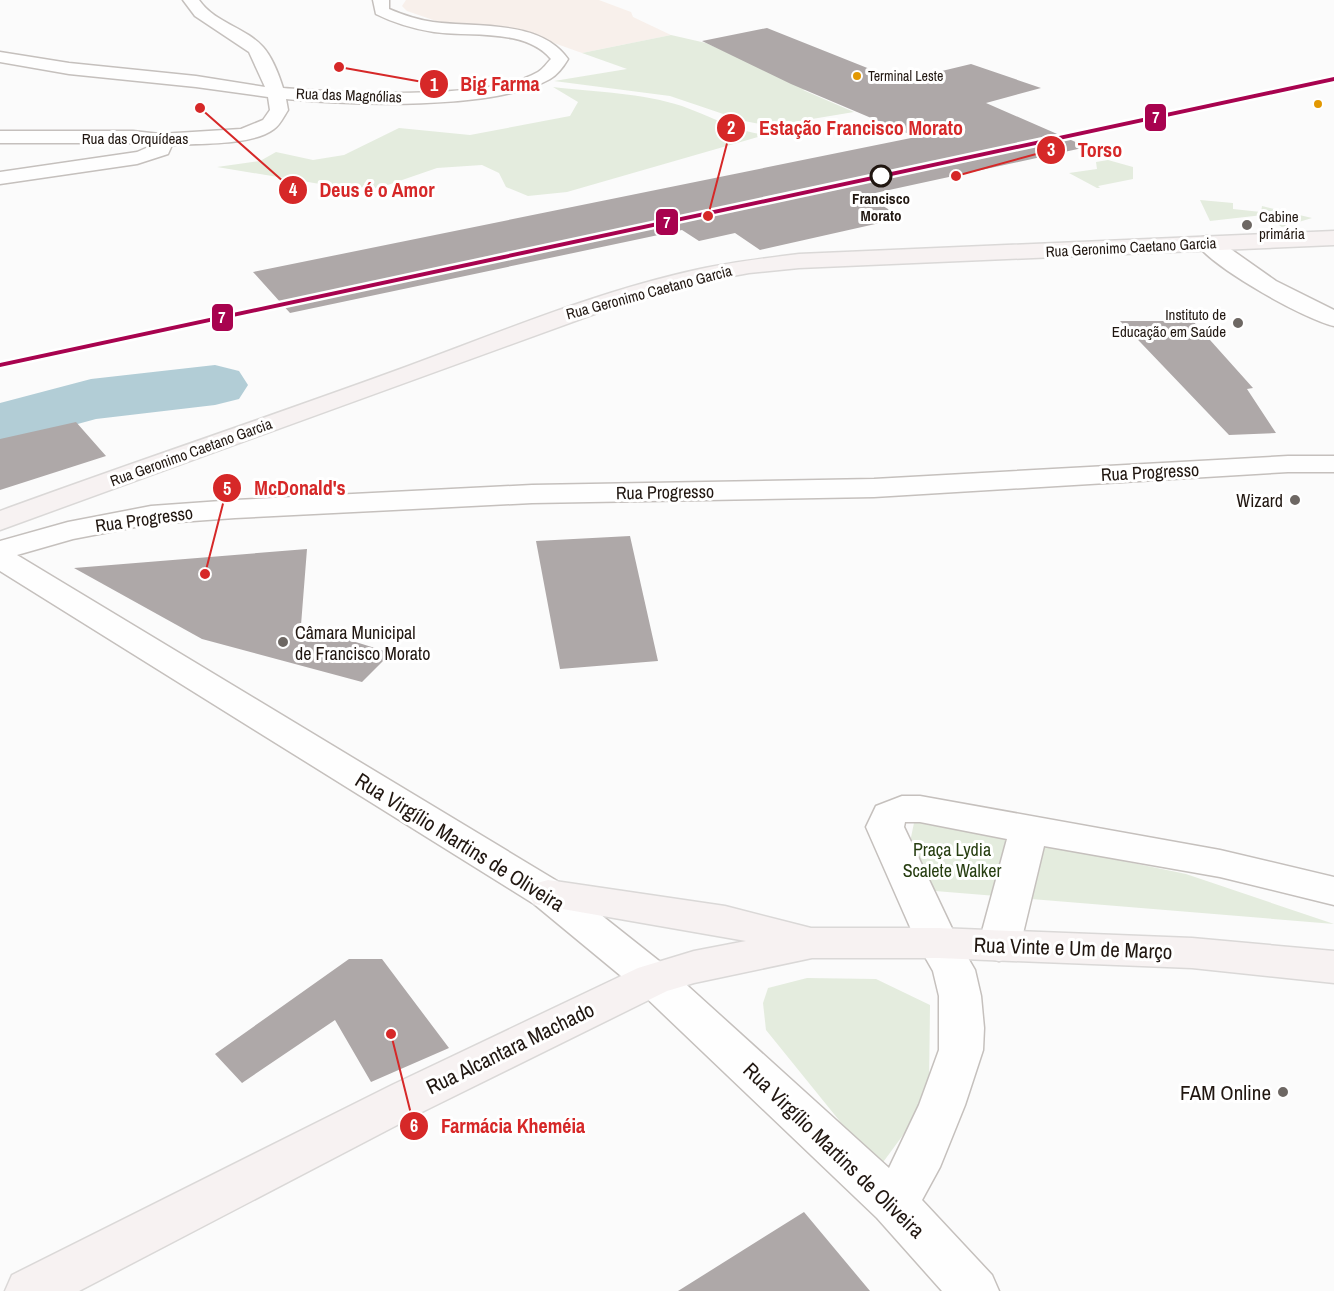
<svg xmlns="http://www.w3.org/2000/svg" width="1334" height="1291" font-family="'Archivo Narrow',sans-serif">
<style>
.built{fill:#f8f0eb}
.green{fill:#e4ecde}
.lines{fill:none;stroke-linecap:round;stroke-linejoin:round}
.river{fill:#b2cdd6;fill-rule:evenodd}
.building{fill:#aea8a8}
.minor-casing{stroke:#c5c0bd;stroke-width:3}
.major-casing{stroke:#dad8d7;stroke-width:3}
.minor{fill:#fefefe;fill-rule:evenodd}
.major{fill:#f7f2f2;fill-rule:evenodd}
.rail-1-casing{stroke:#fff;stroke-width:5}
.rail-1{fill:#a8034f;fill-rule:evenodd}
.bus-dot{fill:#e29802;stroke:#fff;stroke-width:2}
.stop-dot{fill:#fff;stroke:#211711;stroke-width:3}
.poi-dot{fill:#6d6763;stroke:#fff;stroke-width:2}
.labels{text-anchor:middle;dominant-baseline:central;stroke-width:6;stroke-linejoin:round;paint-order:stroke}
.far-bus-label{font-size:14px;fill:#211711;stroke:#fff;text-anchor:start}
.far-street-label{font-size:15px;fill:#211711;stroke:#fff}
.far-stop-label{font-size:15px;font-weight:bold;fill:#211711;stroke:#fff}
.far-poi-label{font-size:15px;fill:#211711;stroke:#fff;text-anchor:start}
.street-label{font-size:18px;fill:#211711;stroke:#fff}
.poi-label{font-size:18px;fill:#211711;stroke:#fff;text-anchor:end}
.park-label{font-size:18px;fill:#273e11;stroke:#fff}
.near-street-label{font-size:21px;fill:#211711;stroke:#fff}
.near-poi-label{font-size:21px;fill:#211711;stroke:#fff;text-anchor:end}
.leader{fill:none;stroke:#d62828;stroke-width:2}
.callout-dot{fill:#d62828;stroke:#fff;stroke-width:2}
.mark-label{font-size:18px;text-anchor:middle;font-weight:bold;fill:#fff}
.callout-label{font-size:20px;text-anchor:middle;font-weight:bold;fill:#d62828;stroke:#fff;stroke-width:6;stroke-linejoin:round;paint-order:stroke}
.line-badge{stroke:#fff;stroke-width:2}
.badge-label{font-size:16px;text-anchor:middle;font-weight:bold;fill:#fff}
</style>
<rect width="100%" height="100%" fill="#fbfbfb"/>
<path class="built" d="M406,0H599L631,12L633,17L671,35L582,53L537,37L474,25L442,23L407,11L402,6Z"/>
<path class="green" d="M671,35L706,43L808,89L803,90L854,112L782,124L766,125L744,121L670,96L554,81L627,69L582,53Z
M553,87C595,92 642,93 682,106C710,116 735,131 765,135L567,192L528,196L506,187L499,173L482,165L437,168L379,188L338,187L217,167L260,161L276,152L313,160L344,155L399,128L470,135L570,116L578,102Z
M1108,160L1133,167V179L1098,186L1100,188H1097L1069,173L1097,169L1096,162Z
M1200,200L1233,203V209L1261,212L1262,206L1312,218L1282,227L1263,215L1210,221Z
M915,818L1186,874L1334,924L935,891L907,857Z
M807,978L876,979L930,1005L929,1085L906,1131L881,1165L855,1140L766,1030L763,1003L768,988Z"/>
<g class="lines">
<path class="river" d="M215,365L239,371L248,385L239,399L215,405L96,419L0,445V403L91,379Z"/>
</g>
<path class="building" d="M767,28L900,81L971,64L1041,88L986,103L1087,147L866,195L902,218L760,250L735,233L699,241L682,230L290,313L253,272L916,137L791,84L702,41Z
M1120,321H1193L1253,388L1247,389L1276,433L1229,435Z
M76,422L106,456L0,490V439Z
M630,536L658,661L560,669L536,541Z
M307,549L301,625L391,653L362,682L202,639L74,568Z
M349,959H382L449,1048L371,1082L335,1020L242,1083L215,1054Z
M804,1212L870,1291H678Z"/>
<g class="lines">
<g class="minor-casing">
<path id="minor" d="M183,0H199C215,23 245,27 263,47C272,57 279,75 283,88C343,93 488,101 538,72C543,69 547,63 551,59C525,28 470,37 434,32C414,29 394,23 376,14L373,0H389V9C403,15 418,20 433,22C476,28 540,19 568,59C564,66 557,75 550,79C493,111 351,105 286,99L288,110C284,116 280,125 274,129C252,146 200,143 172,145L168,154L137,164L0,184V172L137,152L153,145L133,143H0V131H133L160,134L241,129L263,120L270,110L268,97L196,87L69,74L0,62V52L69,63L196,76L265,87L249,52L195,16Z
M1207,236L1215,238L1276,281L1334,310V326C1304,319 1213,268 1196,243L1199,238Z
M1288,456H1334V472H1288L874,497L532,503L235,518L151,524L73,539L17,555L562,884L668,968L889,1168L919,1105L939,1050V996L933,971L917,943L866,827L876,806L902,796H920L1220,850L1334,877V905L1220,877L1044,846L1020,946L1014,957L999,961L984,957L978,946L1007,839L920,822H905L904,827L957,939L975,970L981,996L984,1028L983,1050L965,1105L940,1167L922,1200L992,1275L999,1291H942L877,1218L638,990L534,904L0,571V541L68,522L151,506L235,500L532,485L874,479Z"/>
</g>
<g class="major-casing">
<path id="major" d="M1334,231V245L799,268L749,273L700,282L611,308L0,530V511C134,462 269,417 403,368C501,332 598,291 700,269C733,262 766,258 799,254Z
M548,880L725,906L811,928H938L1192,938L1334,951V983L1192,968L938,958H812L694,983L667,991L424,1111L79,1291H5L12,1275L392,1085L638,968L694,951L746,941L534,904L528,894L534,884Z"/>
</g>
<use href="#minor" class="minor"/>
<use href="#major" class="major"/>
<g class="rail-1-casing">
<path id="rail-1" d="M1334,77V81L0,367V363Z"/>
</g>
<use href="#rail-1" class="rail-1"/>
</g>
<g class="bus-dot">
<circle cx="857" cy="76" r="5"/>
<circle cx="1318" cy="104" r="5"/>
</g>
<circle class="stop-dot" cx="881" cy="176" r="10"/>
<g class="poi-dot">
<circle cx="1247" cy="225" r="6"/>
<circle cx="1238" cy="323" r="6"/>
<circle cx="1295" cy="500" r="6"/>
<circle cx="283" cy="642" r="6"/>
<circle cx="1283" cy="1092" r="6"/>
</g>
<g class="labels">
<g class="far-bus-label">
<text x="868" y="76">Terminal Leste</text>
</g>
<g class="far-street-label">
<text transform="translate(349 95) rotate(2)">Rua das Magnólias</text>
<text x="135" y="138">Rua das Orquídeas</text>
<text transform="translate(1131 247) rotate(-3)">Rua Geronimo Caetano Garcia</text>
<text transform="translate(649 292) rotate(-15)">Rua Geronimo Caetano Garcia</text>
<text transform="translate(191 452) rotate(-20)">Rua Geronimo Caetano Garcia</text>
</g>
<g class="far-stop-label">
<text x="881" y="198">Francisco<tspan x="881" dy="17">Morato</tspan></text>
</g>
<g class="far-poi-label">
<text x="1259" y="216">Cabine<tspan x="1259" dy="17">primária</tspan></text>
<text x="1226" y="314" text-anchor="end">Instituto de<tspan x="1226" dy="17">Educação em Saúde</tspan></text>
</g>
<g class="street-label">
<text transform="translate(1150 472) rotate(-3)">Rua Progresso</text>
<text transform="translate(665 492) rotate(-1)">Rua Progresso</text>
<text transform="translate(144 519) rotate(-8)">Rua Progresso</text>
</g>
<g class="poi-label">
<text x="1283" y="500">Wizard</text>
<text x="295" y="632" text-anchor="start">Câmara Municipal<tspan x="295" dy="21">de Francisco Morato</tspan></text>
</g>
<g class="park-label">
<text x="952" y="849">Praça Lydia<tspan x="952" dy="21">Scalete Walker</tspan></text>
</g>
<g class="near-street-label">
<text transform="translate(460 842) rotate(32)">Rua Virgílio Martins de Oliveira</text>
<text transform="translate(1073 948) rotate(2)">Rua Vinte e Um de Março</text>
<text transform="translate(510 1048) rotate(-26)">Rua Alcantara Machado</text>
<text transform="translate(834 1150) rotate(44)">Rua Virgílio Martins de Oliveira</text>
</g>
<g class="near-poi-label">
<text x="1271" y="1092">FAM Online</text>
</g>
</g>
<path class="leader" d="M339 67L434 84M708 216L731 128M956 176L1051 150M200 108L293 190M205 574L227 488M391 1034L414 1126"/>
<g class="callout-dot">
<circle cx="339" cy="67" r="6"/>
<circle cx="708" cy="216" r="6"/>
<circle cx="956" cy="176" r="6"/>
<circle cx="200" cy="108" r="6"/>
<circle cx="205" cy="574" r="6"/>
<circle cx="391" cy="1034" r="6"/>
<circle cx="434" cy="84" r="15"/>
<circle cx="731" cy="128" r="15"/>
<circle cx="1051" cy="150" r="15"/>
<circle cx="293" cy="190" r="15"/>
<circle cx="227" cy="488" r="15"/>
<circle cx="414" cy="1126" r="15"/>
</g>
<g class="mark-label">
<text x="434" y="91">1</text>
<text x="731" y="134">2</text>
<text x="1051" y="156">3</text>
<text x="293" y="196">4</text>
<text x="227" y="495">5</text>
<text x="414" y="1132">6</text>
</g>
<g class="callout-label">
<text x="500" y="91">Big Farma</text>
<text x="861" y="135">Estação Francisco Morato</text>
<text x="1100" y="157">Torso</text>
<text x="377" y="197">Deus é o Amor</text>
<text x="300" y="495">McDonald's</text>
<text x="513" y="1133">Farmácia Kheméia</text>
</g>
<g class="line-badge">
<rect x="1144" y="103" width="23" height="29" rx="6" fill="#a8034f"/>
<rect x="655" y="208" width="24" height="28" rx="6" fill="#a8034f"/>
<rect x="211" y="303" width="23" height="29" rx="6" fill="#a8034f"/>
</g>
<g class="badge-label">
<text x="1156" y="123">7</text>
<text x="667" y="228">7</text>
<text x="222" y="323">7</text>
</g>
</svg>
